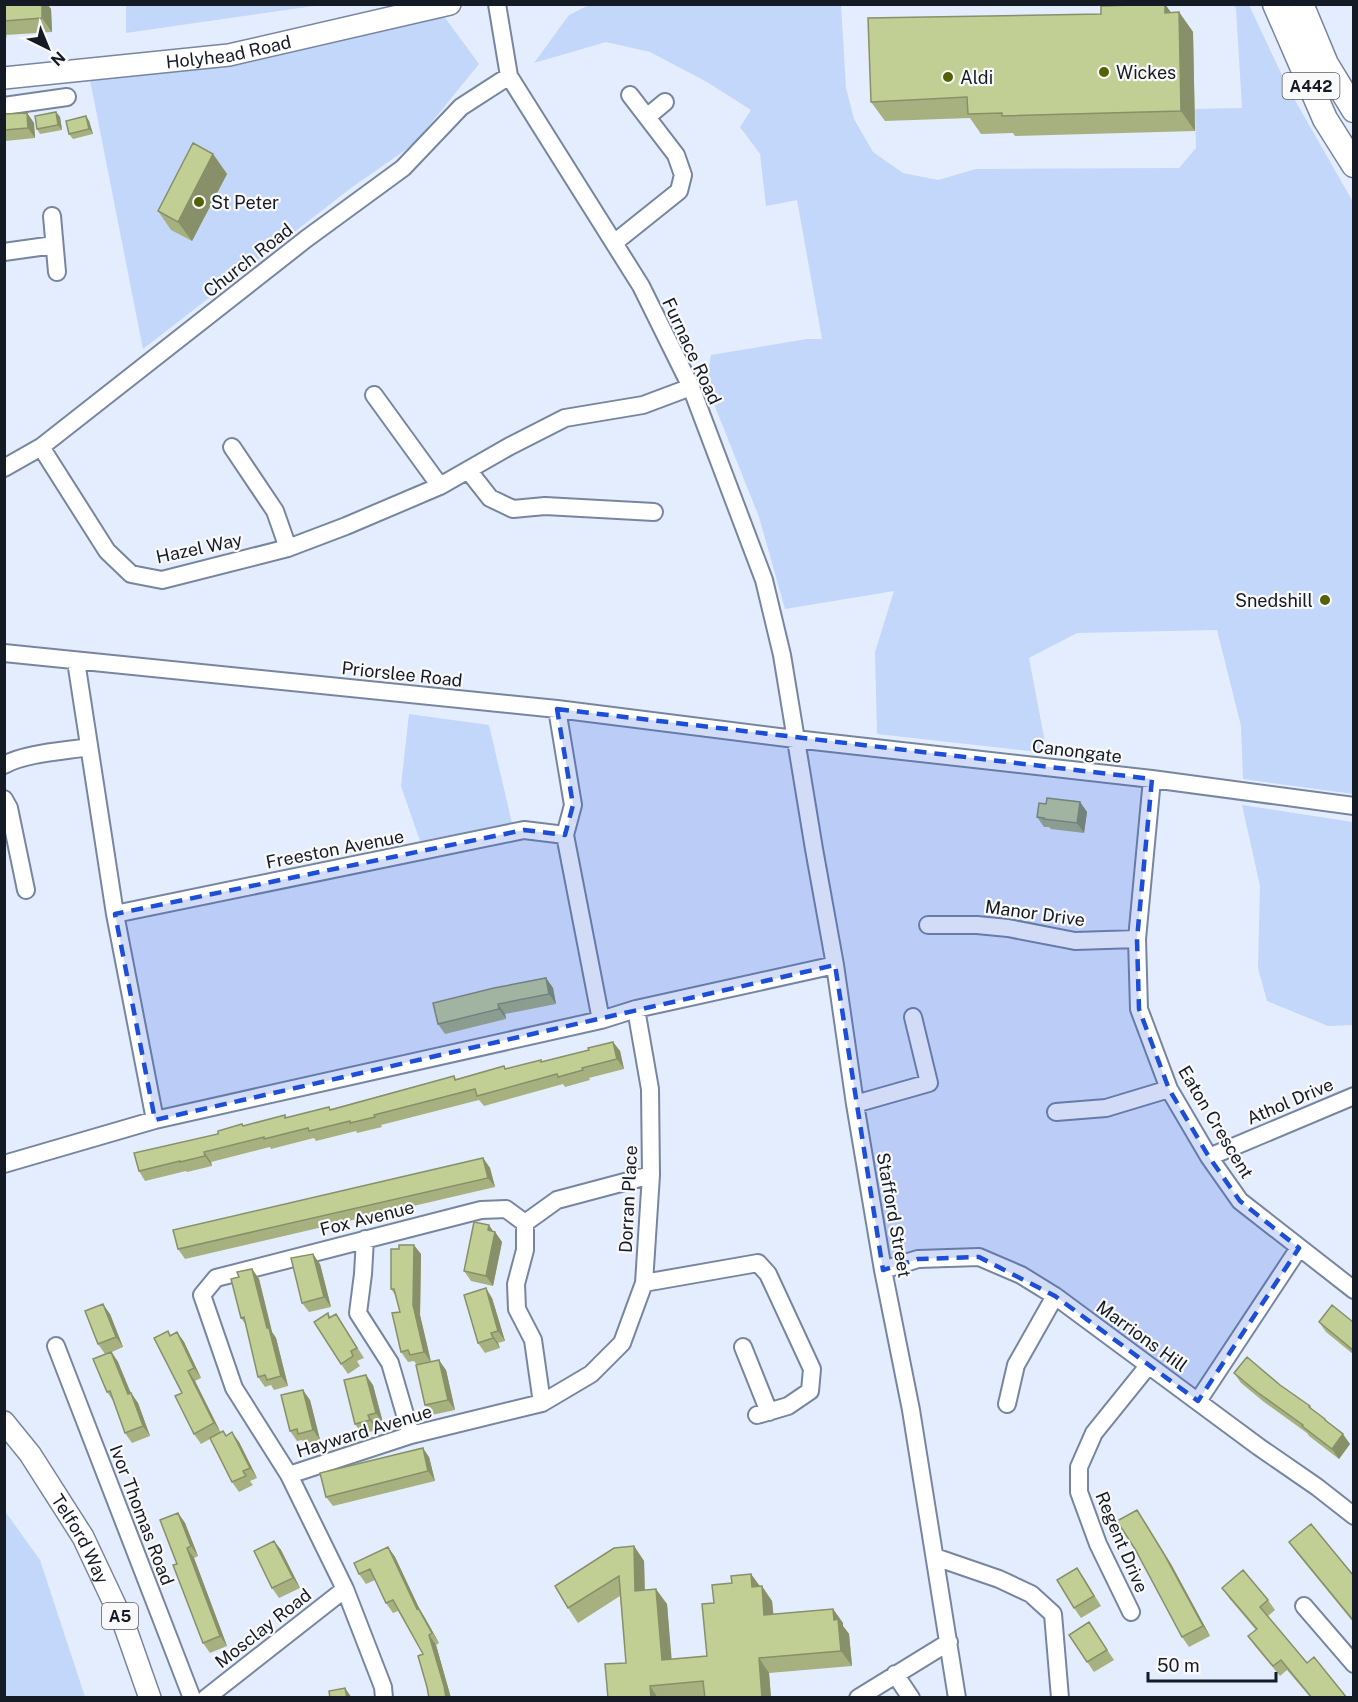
<svg xmlns="http://www.w3.org/2000/svg" width="1358" height="1702" font-family="'Public Sans',sans-serif">
<style>
.green{fill:#c3d7fa}
.lines{fill:none;stroke-linecap:round;stroke-linejoin:round}
.minor-casing{stroke:#77869f;stroke-width:20}
.major-casing{stroke:#77869f;stroke-width:24}
.highway-casing{stroke:#77869f;stroke-width:27}
.minor{stroke:#fff;stroke-width:16}
.major{stroke:#fff;stroke-width:21}
.highway{stroke:#fff;stroke-width:24}
.wall{fill:#a6b17f}
.shaded-wall{fill:#879068}
.building{fill:#c1ce94;stroke:#879068;stroke-width:1.5}
.marked{fill:#1d4ed8;fill-opacity:0.2;stroke:#1d4ed8;stroke-width:4.5;stroke-dasharray:12 8;stroke-linejoin:round}
.poi-dot{fill:#546204;stroke:#f9f9f9;stroke-width:2}
.labels{text-anchor:middle;dominant-baseline:central;stroke-width:4.5;stroke-linejoin:round;paint-order:stroke}
.shield{fill:#f9f9f9;stroke:#595e65;stroke-width:1.5}
.shield-label{font-size:16px;font-weight:bold;fill:#151b25}
.street-label{font-size:18px;fill:#151b25;stroke:#f9f9f9}
.poi-label{font-size:18px;fill:#151b25;stroke:#f9f9f9;text-anchor:start}
</style>
<rect width="100%" height="100%" fill="#e3edfe"/>
<path class="green" d="M126,5V4L321,5L126,33Z
M589,5H841L846,88L854,119L873,152L903,173L938,180L976,169L1179,168L1196,148L1195,109L1242,108L1236,8L1233,5H1249L1288,88L1353,202V794L1243,779L1241,726L1217,630L1077,633L1029,658L1047,753L877,734L875,652L894,591L785,609L759,517L706,384L711,355L807,339H822L797,200L766,206L760,154L740,127L751,110L707,82L650,52L606,42L534,63L569,15Z
M443,15L479,64L414,144L351,188L143,349L90,80Z
M409,714L489,725L512,823L420,841L401,786Z
M1242,805L1353,822V1025L1328,1026L1267,1001L1258,968L1260,886Z
M4,1510L40,1560L85,1697H5Z"/>
<g class="lines">
<g class="minor-casing">
<path id="minor" d="M497,4L509,76L641,286L691,387L764,580L782,655L814,849L835,965L855,1104L883,1270L911,1410L957,1698
M4,106L67,97
M647,117L665,102
M52,216L57,272
M614,243L679,191L683,175L676,155L630,95
M4,252L54,245
M374,395L440,486
M41,447L107,551L131,574L162,580L288,548L275,511L232,447
M4,468L41,447L306,239L403,168L461,107L509,76
M468,470L490,498L513,509L545,506L654,512
M288,548L346,526L440,486L510,446L565,418L643,405L691,387
M4,653L557,709L795,739L1152,779L1354,806
M76,661L115,914L155,1120
M557,709L573,805L565,835L601,1020
M4,765C25,753 65,751 89,747
M1152,779L1137,939L1139,1009L1169,1089L1209,1157L1240,1201L1354,1290
M4,799L9,808L26,890
M115,914L524,830L565,835
M928,925H977L1008,928L1075,941L1137,939
M855,1104L929,1083L913,1017
M1056,1112L1106,1108L1169,1089
M1209,1157L1354,1096
M4,1164L155,1120L601,1020L636,1009L835,965
M525,1223L506,1209L481,1210L216,1278L202,1295L234,1388L289,1475L411,1435L542,1403L591,1374L622,1343L644,1283L651,1175L650,1089L636,1009
M365,1239L363,1274L358,1313L390,1363L411,1435
M883,1270L918,1259L979,1257L1021,1275L1055,1296L1259,1447L1317,1487L1354,1516
M644,1283L758,1263L768,1274L812,1369L810,1391L788,1406L757,1415
M56,1346L192,1698
M743,1347L769,1412
M1198,1401L1299,1248
M542,1403L533,1340L517,1309L516,1284L525,1250V1223L557,1200L651,1175
M1007,1404L1016,1365L1055,1296
M935,1557L999,1579L1031,1594L1053,1614L1060,1698
M345,1589L383,1687L384,1698
M1304,1606L1354,1664
M1131,1612L1098,1544L1079,1492V1467L1094,1433L1148,1366
M895,1674L911,1698
M206,1698L345,1589L289,1475
M858,1698L949,1642"/>
</g>
<g class="major-casing">
<g id="major">
<path id="s1" d="M4,78L229,55L450,4"/>
<path id="s2" d="M4,1422L30,1454L83,1537L124,1624L150,1698"/>
</g>
</g>
<g class="highway-casing">
<path id="highway" d="M1275,4L1325,119L1354,165
M1301,4L1326,64L1354,110"/>
</g>
<use href="#minor" class="minor"/>
<use href="#major" class="major"/>
<use href="#highway" class="highway"/>
</g>
<path class="wall" d="M4,4H47L51,9L52,32L6,35L7,37L4,38Z
M1165,4L1171,13L1179,12L1193,32L1195,131L1015,136L1013,133L981,134L970,118L885,121L871,102L1101,14Z
M56,112L60,117L62,130L40,134L37,129Z
M27,113L34,123L35,138L5,141L4,139V114Z
M86,116L89,121L93,134L73,139L69,134Z
M213,154L227,174L192,241L171,230L158,211Z
M1080,802L1087,812L1084,833L1051,829L1049,827H1044L1037,817L1046,804Z
M546,978L553,988L556,1004L505,1014L506,1019L445,1034L438,1024Z
M613,1042L620,1051L624,1069L589,1078L590,1080L565,1087L563,1084L484,1106L479,1100L381,1125L382,1127L357,1133L356,1131L316,1141L314,1138L271,1149L270,1147L211,1162L212,1166L187,1172L186,1171L145,1181L139,1171L218,1134L285,1115L287,1118L331,1109L454,1076L456,1079L504,1066L506,1069L541,1060L542,1062L589,1050Z
M483,1158L490,1168L495,1187L185,1259L178,1249Z
M493,1231L495,1232L502,1242L493,1286L471,1281L464,1271Z
M399,1249L421,1254L420,1315L431,1362L417,1365L414,1361L408,1362L401,1352L400,1312L396,1296L391,1289Z
M320,1264L331,1307L309,1312L302,1303Z
M252,1269L259,1279L272,1332L276,1338L288,1386L274,1390L271,1385L265,1387L258,1377L246,1325L241,1318L239,1277Z
M492,1298L505,1341L498,1343L500,1348L485,1353L478,1343Z
M328,1313L330,1317L336,1314L364,1358L357,1361L360,1366L348,1374L341,1364Z
M110,1314L123,1347L112,1352L118,1362L131,1393L138,1403L150,1436L132,1443L125,1433L114,1402L107,1392L105,1354L98,1344Z
M1319,1322H1353V1354L1326,1332Z
M177,1332L184,1342L201,1378L195,1381L220,1432L239,1442L257,1478L250,1481L253,1485L239,1492L232,1482L210,1439L201,1444L194,1434L182,1393L170,1335Z
M446,1370L455,1410L432,1415L425,1405Z
M1234,1373L1280,1385L1310,1406L1312,1410L1325,1419L1350,1444L1339,1459L1309,1436L1307,1433L1264,1402L1241,1383Z
M373,1385L383,1423L375,1425L377,1430L362,1434L355,1424Z
M310,1400L320,1440L305,1444L302,1440L297,1441L290,1431Z
M429,1457L435,1481L333,1506L326,1497Z
M178,1513L185,1523L198,1556L194,1558L227,1646L210,1653L203,1643Z
M1144,1520L1171,1564L1210,1636L1189,1647L1182,1637Z
M274,1541L281,1550L300,1588L279,1598L272,1588Z
M1289,1542L1353,1575V1622L1296,1552Z
M634,1546L644,1561L645,1590L667,1604L671,1659L707,1656L714,1603L732,1583L751,1574L759,1586L772,1601L773,1614L833,1609L843,1623V1626L849,1634L852,1666L769,1673L771,1698H608L626,1663L620,1596L578,1623L568,1608Z
M388,1547L395,1557L419,1608L425,1618L439,1643L436,1645L451,1698H429L423,1654L398,1611L393,1613L386,1603L375,1580L366,1584L359,1574Z
M1084,1578L1101,1606L1081,1618L1074,1608Z
M1222,1588L1268,1600L1275,1610L1268,1616L1307,1663L1347,1698H1311L1287,1670L1280,1676L1255,1646L1248,1636L1256,1630L1229,1598Z
M1089,1622L1114,1660L1094,1672L1069,1635Z"/>
<path class="shaded-wall" d="M42,4H47L51,9L52,32L42,18Z
M1165,4L1179,24L1165,13Z
M1179,12L1193,32L1195,131L1181,111Z
M56,112L60,117L62,130L58,125Z
M27,113L34,123L35,138L28,128Z
M86,116L89,121L93,134L89,129Z
M213,154L227,174L192,241L178,222Z
M1080,802L1087,812L1084,833L1077,823Z
M546,978L553,988L556,1004L549,994Z
M498,1004L505,1014L506,1019L499,1009Z
M613,1042L620,1051L624,1069L617,1059Z
M204,1152L211,1162L212,1166L205,1156Z
M483,1158L490,1168L495,1187L488,1178Z
M489,1225L495,1234V1232L502,1242L493,1286L486,1276Z
M414,1245L421,1254L420,1315L431,1362L424,1352L413,1305Z
M313,1254L320,1264L331,1307L324,1297Z
M252,1269L259,1279L272,1332L276,1338L288,1386L281,1376L267,1328Z
M486,1288L492,1298L505,1341L498,1331Z
M103,1304L110,1314L123,1347L116,1337Z
M177,1332L184,1342L201,1378L194,1368Z
M491,1333L498,1343L500,1348L493,1338Z
M111,1352L118,1362L135,1404L128,1394Z
M439,1360L446,1370L455,1410L448,1400Z
M188,1371L195,1381L221,1433L214,1423Z
M366,1375L373,1385L383,1423L376,1413Z
M303,1390L310,1400L320,1440L313,1430Z
M131,1393L138,1403L150,1436L143,1426Z
M368,1415L375,1425L377,1430L370,1420Z
M232,1432L239,1442L257,1478L250,1468Z
M1343,1434L1350,1444L1339,1459L1332,1449Z
M423,1448L429,1457L435,1481L428,1471Z
M1137,1510L1171,1564L1210,1636L1203,1626Z
M178,1513L185,1523L198,1556L191,1546Z
M274,1541L281,1550L300,1588L293,1578Z
M634,1546L644,1561L645,1606L635,1591Z
M388,1547L395,1557L419,1608L425,1618L439,1643L417,1609Z
M187,1548L194,1558L227,1646L220,1636Z
M751,1574L762,1589L752,1587Z
M762,1586L772,1601L775,1629L764,1615Z
M656,1589L667,1604L673,1675L662,1660Z
M833,1609L843,1623V1626L849,1634L852,1666L841,1651L834,1620Z
M429,1635L436,1645L451,1698H446Z
M759,1658L769,1673L771,1698H762Z
M650,1686L658,1698H651Z
M345,1688L352,1698H347Z"/>
<path class="building" d="M4,4H42V18L4,21Z
M1162,4H1165V13L1179,12L1181,111L1002,116V113L968,114L967,97L871,102L868,18L1101,14V6Z
M56,112L58,125L37,129L35,116Z
M27,113L28,128L4,130V114Z
M86,116L89,129L69,134L66,121Z
M193,143L213,154L178,222L158,211Z
M1047,798L1080,802L1077,823L1044,819V818L1037,817L1039,803L1046,804Z
M546,978L549,994L498,1004L499,1009L438,1024L433,1003L494,988Z
M613,1042L617,1059L582,1068L583,1070L558,1077L557,1074L477,1096L475,1089L374,1115L375,1117L350,1123V1121L309,1131L308,1128L264,1139V1137L204,1152L205,1156L180,1162V1161L139,1171L134,1153L218,1134V1131L242,1124L243,1126L285,1115V1118L329,1107L330,1110L454,1076L455,1080L504,1066L505,1069L541,1060V1062L589,1050L588,1048Z
M483,1158L488,1178L178,1249L173,1230Z
M474,1222L489,1225L488,1230L495,1232L486,1276L464,1271Z
M399,1245H414L413,1305L424,1352L410,1355L408,1350L401,1352L392,1313L400,1312L394,1289H391V1249H399Z
M313,1254L324,1297L302,1303L291,1258Z
M252,1269L267,1328H269L281,1376L267,1380L265,1375L258,1377L244,1317L241,1318L231,1279L239,1277L237,1272Z
M486,1288L498,1331L491,1333L493,1338L478,1343L464,1295Z
M103,1304L116,1337L98,1344L85,1311Z
M1332,1305L1353,1322V1350L1319,1322Z
M328,1313L329,1318L336,1314L357,1348L351,1351L353,1356L341,1364L314,1322Z
M168,1331L170,1336L177,1332L194,1368L188,1371L214,1423L194,1434L175,1396L182,1393L154,1338Z
M111,1352L128,1394L131,1393L143,1426L125,1433L110,1391L107,1392L93,1359Z
M1247,1357L1280,1385L1310,1406L1309,1407L1325,1419V1420L1343,1434L1332,1449L1302,1426L1303,1425L1257,1392L1234,1373Z
M439,1360L448,1400L425,1405L416,1365Z
M366,1375L376,1413L368,1415L370,1420L355,1424L344,1380Z
M303,1390L313,1430L298,1434L297,1429L290,1431L281,1395Z
M223,1431L226,1436L232,1432L250,1468L243,1471L246,1476L232,1482L210,1438Z
M423,1448L428,1471L326,1497L320,1473Z
M1137,1510L1164,1554L1203,1626L1182,1637L1135,1549L1117,1521Z
M178,1513L191,1546L187,1548L220,1636L203,1643L173,1565L177,1564L160,1520Z
M1311,1524L1353,1575V1620L1289,1542Z
M274,1541L293,1578L272,1588L254,1551Z
M634,1546L635,1591L656,1589L662,1660L707,1656L702,1604L714,1603L712,1585L732,1583L731,1576L751,1574L752,1587L762,1586L764,1615L833,1609L834,1620L838,1619L841,1651L759,1658L762,1698H705L703,1681L650,1686L651,1698H608L605,1664L626,1663L619,1576L568,1608L555,1586L614,1548Z
M388,1547L417,1609L418,1608L432,1633L429,1635L444,1686L446,1698H429L427,1687L418,1656L423,1654L393,1600L386,1603L370,1569L359,1574L354,1563Z
M1077,1568L1094,1596L1074,1608L1057,1580Z
M1243,1570L1268,1600L1260,1607L1307,1663L1314,1657L1347,1698H1312L1281,1660L1273,1666L1248,1636L1257,1629L1222,1588Z
M1089,1622L1107,1650L1087,1662L1069,1635Z
M345,1688L347,1698H330L329,1691Z"/>
<path class="marked" d="M557,709L1152,779L1137,939L1139,1009L1169,1089L1209,1157L1240,1201L1299,1248L1198,1401L1055,1296L979,1257L918,1259L883,1270L835,965L155,1120L115,914L524,830L565,835L573,805Z"/>
<g class="poi-dot">
<circle cx="1104" cy="72" r="6"/>
<circle cx="948" cy="77" r="6"/>
<circle cx="199" cy="202" r="6"/>
<circle cx="1325" cy="600" r="6"/>
</g>
<g class="labels">
<g class="shield">
<rect x="1282.5" y="73" width="57" height="26" rx="4.5"/>
<rect x="102" y="1603" width="36" height="26" rx="4.5"/>
</g>
<g class="shield-label">
<text x="1311" y="86">A442</text>
<text x="120" y="1616">A5</text>
</g>
<g class="street-label">
<text stroke="none"><textPath href="#s1" startOffset="226">Holyhead Road</textPath></text>
<text transform="translate(248 260) rotate(-38)">Church Road</text>
<text transform="translate(692 351) rotate(65)">Furnace Road</text>
<text transform="translate(199 548) rotate(-12)">Hazel Way</text>
<text transform="translate(402 674) rotate(6)">Priorslee Road</text>
<text transform="translate(1077 751) rotate(7)">Canongate</text>
<text transform="translate(335 849) rotate(-11)">Freeston Avenue</text>
<text transform="translate(1035 913) rotate(8)">Manor Drive</text>
<text transform="translate(1290 1101) rotate(-23)">Athol Drive</text>
<text transform="translate(1216 1122) rotate(59)">Eaton Crescent</text>
<text transform="translate(628 1199) rotate(-87)">Dorran Place</text>
<text transform="translate(894 1215) rotate(80)">Stafford Street</text>
<text transform="translate(367 1218) rotate(-14)">Fox Avenue</text>
<text transform="translate(1142 1336) rotate(36)">Marrions Hill</text>
<text transform="translate(364 1431) rotate(-17)">Hayward Avenue</text>
<text transform="translate(142 1515) rotate(69)">Ivor Thomas Road</text>
<text stroke="none"><textPath href="#s2" startOffset="140">Telford Way</textPath></text>
<text transform="translate(1122 1542) rotate(67)">Regent Drive</text>
<text transform="translate(263 1628) rotate(-38)">Mosclay Road</text>
</g>
<g class="poi-label">
<text x="1116" y="72">Wickes</text>
<text x="960" y="77">Aldi</text>
<text x="211" y="202">St Peter</text>
<text x="1313" y="600" text-anchor="end">Snedshill</text>
</g>
</g>
<rect width="1358" height="1702" fill="none" stroke="#151b25" stroke-width="12"/>
<g transform="translate(48 48) rotate(137)" stroke="#f9f9f9" stroke-width="4.5" paint-order="stroke">
<path d="M0-4.5L10 22L0 15L-10 22Z" fill="#151b25"/>
<text y="-9" font-size="16" font-weight="bold" text-anchor="middle" fill="#151b25">N</text>
</g>
<path d="M1148 1672v9h128v-9" fill="none" stroke="#151b25" stroke-width="3"/>
<text x="1157" y="1672" font-size="18" fill="#151b25" stroke="#f9f9f9" stroke-width="4.5" paint-order="stroke">50 m</text>
</svg>
